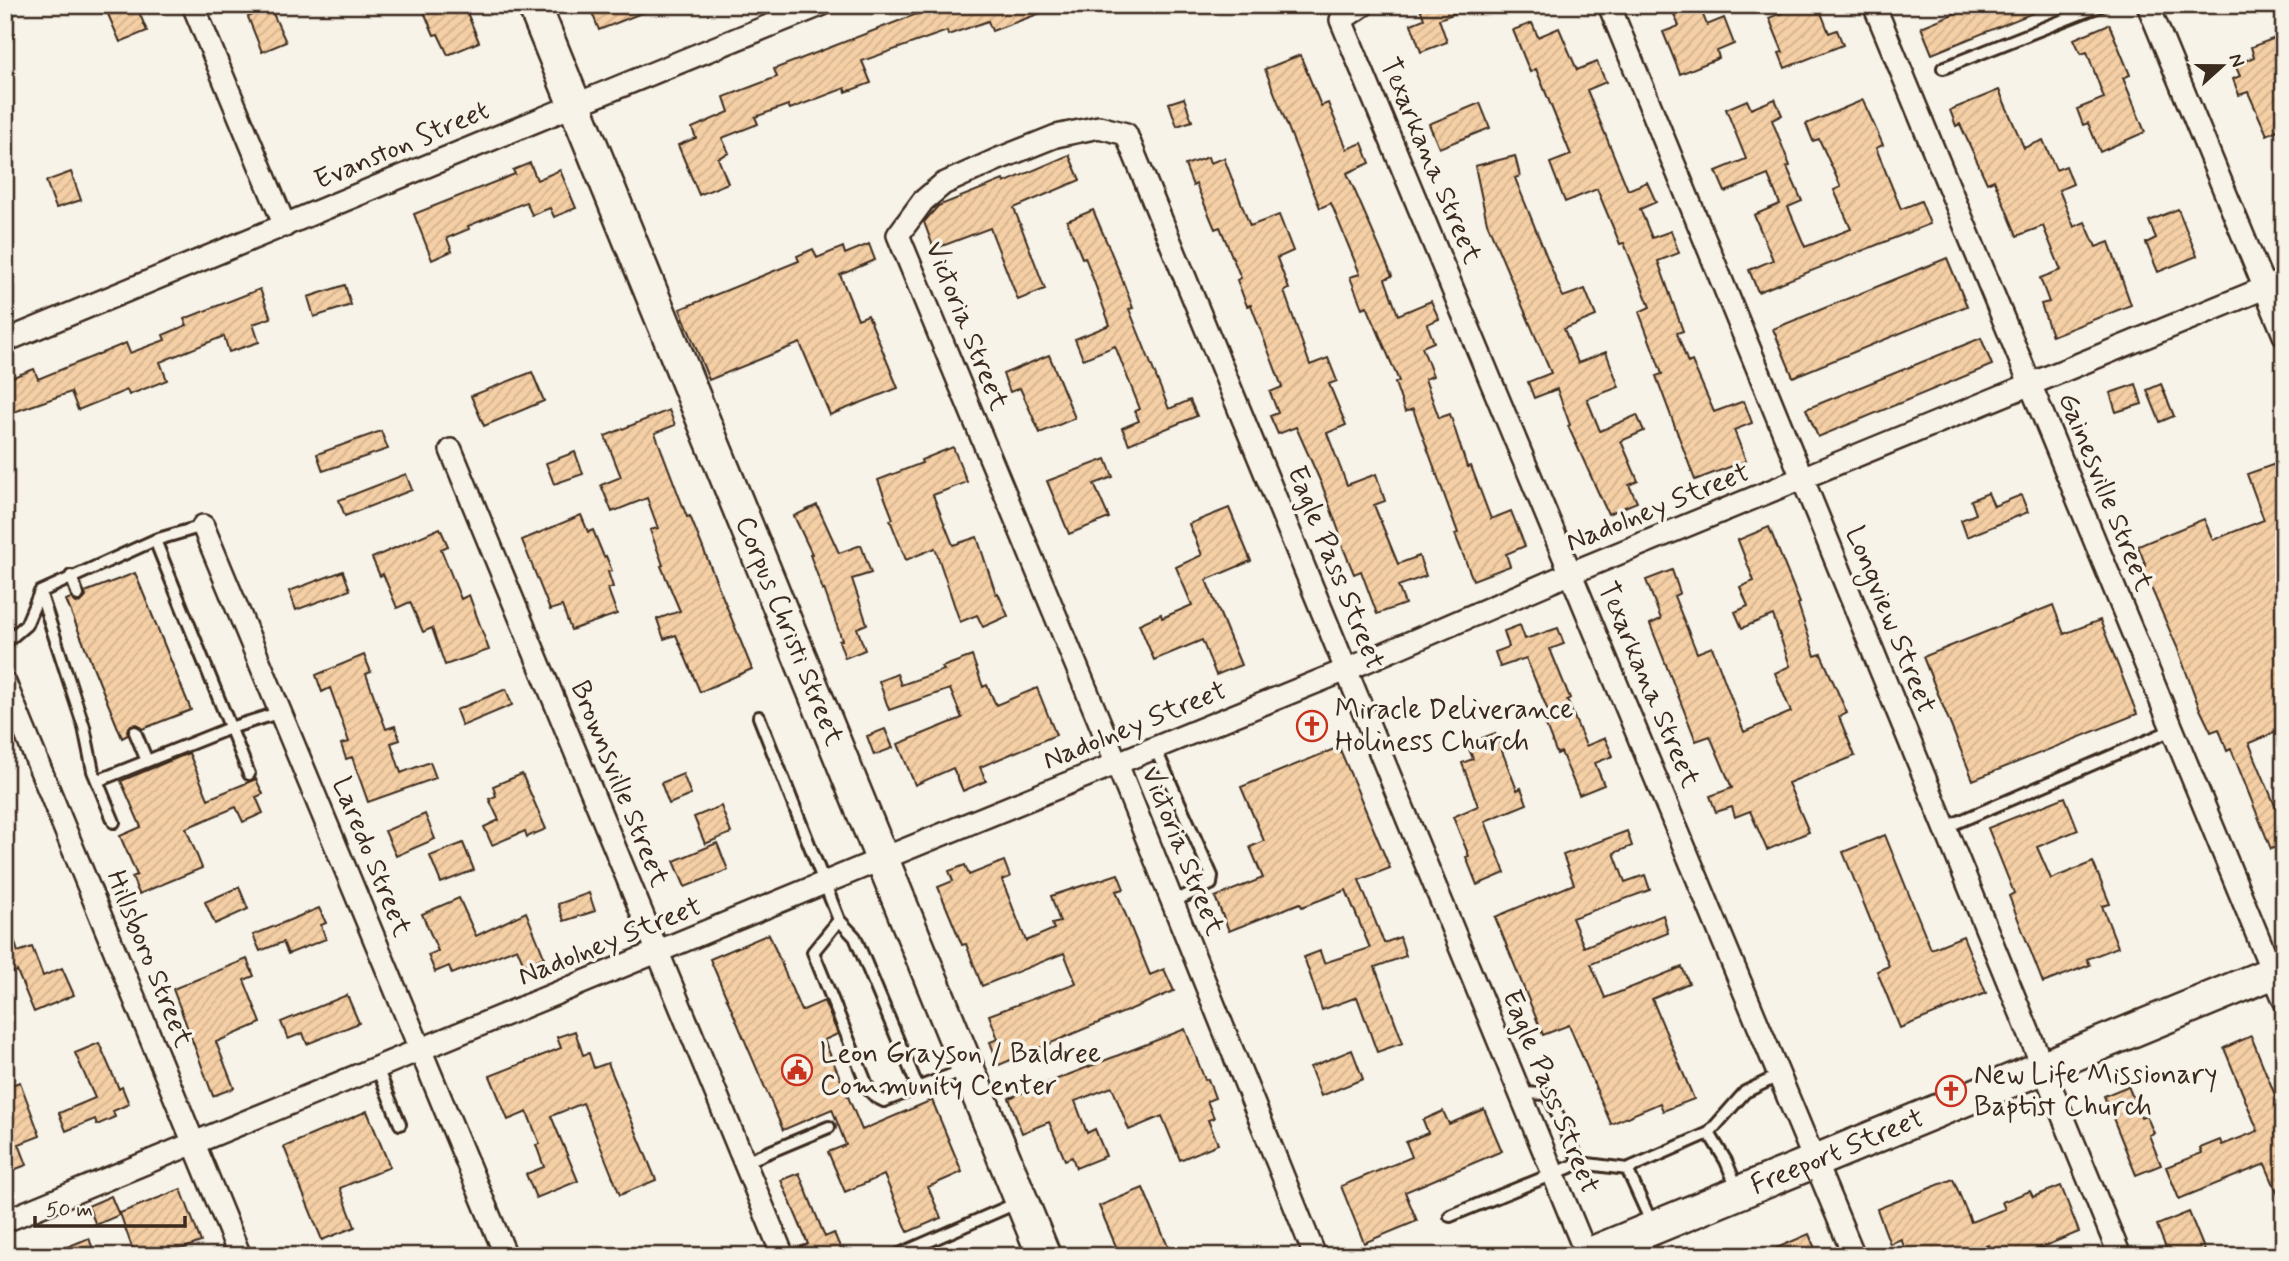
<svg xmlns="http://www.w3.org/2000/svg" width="2289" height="1261" font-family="Mynerve,sans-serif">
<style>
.building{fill:url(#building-hatch);stroke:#3b2a1e;stroke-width:2}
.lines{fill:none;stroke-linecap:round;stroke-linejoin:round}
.lane-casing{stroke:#3b2a1e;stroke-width:16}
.street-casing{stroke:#3b2a1e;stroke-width:26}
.secondary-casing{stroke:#3b2a1e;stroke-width:37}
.lane{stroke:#f7f3e8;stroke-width:10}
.street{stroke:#f7f3e8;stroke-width:21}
.secondary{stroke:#f7f3e8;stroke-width:32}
.labels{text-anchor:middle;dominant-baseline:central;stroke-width:7;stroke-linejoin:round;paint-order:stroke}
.street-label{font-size:28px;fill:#3b2a1e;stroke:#f7f3e8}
.poi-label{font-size:28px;fill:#3b2a1e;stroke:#f7f3e8;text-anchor:start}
</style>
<defs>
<pattern id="building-hatch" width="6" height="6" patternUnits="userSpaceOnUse" patternTransform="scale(1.75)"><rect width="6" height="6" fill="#f5cfa5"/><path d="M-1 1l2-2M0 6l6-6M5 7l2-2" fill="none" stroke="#d3b28e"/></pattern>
</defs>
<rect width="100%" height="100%" fill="#f7f3e8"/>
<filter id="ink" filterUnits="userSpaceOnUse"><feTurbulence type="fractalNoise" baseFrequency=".0143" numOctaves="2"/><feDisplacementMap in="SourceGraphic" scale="14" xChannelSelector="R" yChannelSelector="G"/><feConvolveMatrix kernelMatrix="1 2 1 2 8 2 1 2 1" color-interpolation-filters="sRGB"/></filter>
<g filter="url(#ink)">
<path class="building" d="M104,5H136L147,31L120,42Z
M421,5H464L479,42L448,55L438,34L434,35Z
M589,5H659V6L599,30Z
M940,5H1056L1057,7L992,31L988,21L948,35L947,31L862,61L871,83L846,92L845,88L790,109L788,105L755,117L758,124L722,138L729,153L718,158L728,183L699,195L678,145L696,138L692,128L729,112L724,97L777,77L774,69Z
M1419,5H1472V7L1439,19L1447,42L1421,52L1411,24L1424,19Z
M1670,5H1699L1707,25L1724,18L1734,44L1717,51L1719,58L1680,74L1663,32L1679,26Z
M1801,5H1818L1829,33L1837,30L1843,45L1785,68L1779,53L1783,52L1769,18Z
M1975,5H2050V6L1932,54L1921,27Z
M270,7L286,42L262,52L248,17Z
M1532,23L1538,37L1559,28L1577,70L1597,62L1606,82L1587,90L1628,190L1647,182L1656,202L1640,209L1652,238L1671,231L1679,253L1658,261L1683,331L1677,333L1688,363L1692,361L1714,412L1744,401L1752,423L1734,430L1746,461L1695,480L1656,376L1662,374L1639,312L1650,307L1624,243L1620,244L1597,189L1565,202L1550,163L1571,155L1536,69L1530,72L1513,30Z
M2109,24L2130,75L2123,78L2145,132L2100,152L2088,123L2083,125L2077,109L2104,98L2087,52L2081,54L2074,39Z
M2275,38L2278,47L2284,45V127L2267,135L2248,92L2239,95L2233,79L2240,76L2235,65L2254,57L2251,47Z
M1300,55L1321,106L1328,103L1347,149L1362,143L1370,163L1347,173L1392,276L1385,279L1398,315L1431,301L1439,319L1427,324L1434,342L1422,347L1433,376L1425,379L1439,418L1450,414L1467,467L1471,466L1491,519L1511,511L1525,546L1506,554L1510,566L1473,580L1455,534L1458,533L1413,409L1405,412L1395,383L1399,381L1367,306L1362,308L1350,277L1360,274L1331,203L1320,208L1265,69Z
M1999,90L2024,148L2043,140L2056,170L2066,166L2073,184L2059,190L2074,227L2085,222L2096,247L2109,242L2131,305L2052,336L2041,304L2049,302L2040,278L2061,270L2043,226L2017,236L1994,180L1987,183L1960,124L1956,126L1950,110Z
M1184,98L1192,121L1177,126L1169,103Z
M1775,99L1782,115L1772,120L1790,166L1787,167L1802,201L1788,207L1805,247L1851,229L1834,190L1841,187L1819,139L1813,141L1806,124L1863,100L1883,145L1876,148L1901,209L1921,201L1930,224L1758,292L1749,270L1773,260L1754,215L1780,204L1768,175L1725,192L1716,171L1746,159L1726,109L1747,100L1751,109Z
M1480,103L1490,128L1439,148L1429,124Z
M1069,155L1080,180L1014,208L1045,289L1018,300L990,228L934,249L924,222L938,206L1003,180L1004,183Z
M1515,156L1520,176L1515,178L1563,297L1585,289L1596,316L1564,329L1578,363L1606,352L1619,387L1587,399L1600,431L1637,415L1644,431L1621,441L1638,481L1629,485L1637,502L1608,514L1568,426L1570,425L1557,389L1534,398L1528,382L1551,373L1487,223L1475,166Z
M1208,157L1210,163L1224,158L1250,226L1279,215L1293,251L1277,258L1289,289L1284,291L1310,365L1328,358L1337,381L1329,384L1346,425L1327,433L1347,485L1376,474L1385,501L1374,505L1398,564L1419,556L1426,576L1398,586L1405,604L1377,614L1361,571L1354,574L1339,538L1341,537L1322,485L1296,427L1278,434L1270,416L1278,413L1270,392L1282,387L1251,305L1247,306L1237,280L1241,278L1220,227L1215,229L1196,184L1193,186L1185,165Z
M530,163L537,180L560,170L576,208L554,217L550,208L532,215L526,202L468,226L469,229L447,238L452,251L432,260L414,214L515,174L513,170Z
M71,172L81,200L56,208L46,181Z
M2178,209L2197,256L2158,272L2146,243L2156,238L2149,221Z
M1093,210L1119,271L1133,308L1129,309L1169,409L1190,400L1197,416L1129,444L1122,428L1139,421L1135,411L1140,409L1115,346L1083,359L1075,339L1110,325L1085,257L1082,258L1067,221Z
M869,244L875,260L840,275L858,319L868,315L898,388L830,415L800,343L709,380L680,309L799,261L797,256L813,249L817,258L843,247L845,254Z
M1947,258L1967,306L1793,377L1773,329Z
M345,285L351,305L314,317L308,297Z
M260,289L271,318L253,324L259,342L229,352L224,336L160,362L167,380L129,395L127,390L78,410L71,392L5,415V380L34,369L38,379L126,343L130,353L165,340L163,335L187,325L184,319Z
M1981,338L1992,365L1818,437L1806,409Z
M1049,355L1075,418L1040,433L1020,388L1010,392L1003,374Z
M532,372L544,401L484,426L471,396Z
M2136,384L2142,404L2116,412L2110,393Z
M2161,384L2174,416L2160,422L2147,390Z
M669,410L675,425L655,433L687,517L690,516L752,669L700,692L676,635L664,639L657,619L680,611L661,566L663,565L650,530L658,528L647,498L612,512L601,485L621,477L605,436Z
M381,431L388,449L323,471L317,454Z
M953,447L967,482L933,495L953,545L977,537L996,594L998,593L1008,616L983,627L977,615L960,622L935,548L906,560L890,520L893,519L878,480L922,463L921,460Z
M575,452L583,474L554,484L546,463Z
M1106,459L1113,477L1094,484L1109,518L1069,534L1047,481Z
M2284,461V729L2249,743L2284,827V844L2271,849L2231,749L2227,751L2219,729L2211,732L2199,707L2177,647L2142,567L2146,566L2138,546L2204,519L2213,540L2264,520L2247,474Z
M406,474L412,490L345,516L339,500Z
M1988,493L1994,506L2021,495L2028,512L1967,537L1961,520L1976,514L1971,500Z
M817,505L839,553L861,545L871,573L852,579L867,624L857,628L865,650L845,658L839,641L842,640L824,589L823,590L810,555L812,554L794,516Z
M1229,508L1251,561L1206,580L1241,665L1216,675L1202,640L1154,660L1139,624L1161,614L1162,618L1192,605L1176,567L1202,555L1189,524Z
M581,515L588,532L593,530L604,557L606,556L612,571L608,572L613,587L608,589L617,614L571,630L562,606L550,610L522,540Z
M1769,527L1800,603L1798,604L1815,656L1821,654L1847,713L1839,717L1855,756L1788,783L1809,832L1767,850L1750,811L1735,817L1732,807L1716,812L1710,796L1732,788L1710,736L1696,741L1650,624L1661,619L1646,580L1672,570L1680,593L1674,596L1697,653L1712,647L1744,732L1791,712L1775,673L1790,666L1773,615L1742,628L1735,612L1748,606L1740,587L1754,581L1738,540Z
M440,528L448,546L441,549L461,599L469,595L489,650L445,665L432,628L423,632L410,602L397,608L383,574L380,576L372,558Z
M343,571L350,590L296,610L289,591Z
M135,573L191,710L142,729L137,724L131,725L127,730L128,735L122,738L66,600L71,598L76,603L81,602L86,597L85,592Z
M2053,605L2064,634L2100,620L2137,714L1973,780L1923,657Z
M1520,625L1525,639L1558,628L1564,644L1550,649L1570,698L1567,700L1586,746L1605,738L1613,756L1595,763L1604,785L1579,795L1561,752L1557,754L1544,721L1551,718L1526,658L1500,667L1495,652L1509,647L1504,631Z
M364,655L371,672L366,674L386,729L395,726L400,740L391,743L401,773L430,762L436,778L368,802L352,757L346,759L341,744L349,742L330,688L322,692L316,675Z
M972,656L983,687L987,685L996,705L1037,688L1056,735L980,767L986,781L963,791L953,768L915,785L898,744L962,718L950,689L889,710L879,681L897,674L901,685L944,670L942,667Z
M506,689L512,705L462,726L456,710Z
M885,729L893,748L874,755L867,736Z
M1495,733L1517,790L1521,788L1527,804L1485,821L1505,873L1477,885L1466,857L1469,856L1453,817L1478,806L1462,763L1473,759L1467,744Z
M1339,747L1390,868L1359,880L1384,943L1400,937L1406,956L1375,967L1403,1043L1377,1052L1357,997L1322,1010L1304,957L1320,951L1324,963L1370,948L1346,890L1302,907L1300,903L1229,931L1215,897L1263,878L1250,847L1264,841L1241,787Z
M189,753L208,799L256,779L263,794L256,797L263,813L243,822L236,807L186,828L202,868L139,894L132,877L137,875L120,836L141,827L121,781Z
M522,774L546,829L527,837L525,831L492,845L484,827L499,820L489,799L496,796L493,786Z
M683,774L691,795L669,804L661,783Z
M2065,797L2078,830L2037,847L2051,879L2093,862L2110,904L2102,906L2118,947L2087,959L2090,965L2043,983L2009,896L2014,893L1988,828Z
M721,806L731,833L705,844L694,817Z
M425,814L435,839L396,856L385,831Z
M1627,831L1632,846L1614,853L1625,882L1645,875L1650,890L1572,918L1584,947L1663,915L1668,933L1591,964L1605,998L1682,967L1689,983L1652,999L1694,1099L1663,1111L1660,1103L1611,1124L1569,1025L1543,1035L1495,917L1574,884L1563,855Z
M1885,835L1931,949L1963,936L1986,993L1900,1028L1877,971L1889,966L1843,852Z
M463,843L474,870L441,883L430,856Z
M717,843L728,870L685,887L674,861Z
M1004,861L1010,877L1002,880L1026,941L1054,929L1052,924L1060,922L1051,896L1118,874L1124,889L1116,891L1150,975L1164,969L1174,991L999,1065L990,1042L998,1039L989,1015L1076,983L1064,953L982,986L966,944L962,945L938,887L953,881L949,871L965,865L969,875Z
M239,887L248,909L215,924L205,902Z
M589,893L595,911L564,921L558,904Z
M459,898L476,936L526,912L544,957L524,965L517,948L452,974L449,966L435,972L428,955L438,951L422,914Z
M319,908L326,923L321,925L326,939L288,954L283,942L260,951L253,935Z
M8,921L18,952L32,947L43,976L62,968L74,995L34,1012L17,971L5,976V922Z
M769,934L801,1011L824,1001L838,1034L824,1040L862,1130L932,1100L962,1172L928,1187L941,1218L908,1232L884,1175L845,1192L828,1152L846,1145L832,1109L783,1130L710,959Z
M247,959L254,976L244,980L261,1023L216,1042L234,1088L213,1096L173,989Z
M347,995L359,1023L307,1044L303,1033L288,1039L281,1022Z
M1185,1029L1205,1080L1208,1079L1215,1098L1207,1101L1214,1118L1208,1120L1218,1144L1180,1160L1162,1116L1129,1130L1112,1087L1075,1101L1087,1133L1095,1129L1106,1156L1076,1168L1072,1157L1065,1160L1049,1122L1022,1133L1009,1098Z
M575,1031L583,1055L589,1053L594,1068L608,1063L656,1180L620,1195L583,1103L551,1116L578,1181L536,1198L526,1174L544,1167L536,1145L540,1144L527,1112L508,1120L490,1076L561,1048L557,1037Z
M2251,1036L2284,1117V1208L2265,1164L2179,1199L2166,1167L2202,1153L2200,1148L2220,1140L2222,1145L2258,1131L2224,1048Z
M99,1043L119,1089L122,1087L129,1104L113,1111L115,1117L97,1125L95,1119L66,1131L59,1113L95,1098L75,1053Z
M1352,1050L1363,1079L1321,1096L1310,1067Z
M20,1082L40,1136L19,1144L27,1165L5,1173V1087Z
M2128,1086L2141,1117L2146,1115L2154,1133L2149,1135L2161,1165L2136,1175L2104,1096Z
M1484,1109L1502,1151L1405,1192L1417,1221L1364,1243L1341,1186L1412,1157L1406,1142L1428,1133L1423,1120L1443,1111L1449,1124Z
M367,1111L390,1167L340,1188L355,1227L322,1240L284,1147Z
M799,1173L825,1237L834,1233L844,1256H796L794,1249L808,1244L781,1180Z
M1953,1179L1971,1222L2005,1209L2002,1202L2030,1191L2033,1197L2061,1186L2079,1232L2020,1256H1993L1988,1245L1963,1256H1908L1901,1239L1890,1244L1877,1209Z
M1143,1188L1172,1256H1120L1099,1206Z
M181,1189L201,1242L162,1256H135L120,1213Z
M111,1196L119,1215L96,1225L88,1206Z
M2189,1212L2207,1256H2169L2157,1225Z
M1809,1234L1818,1256H1758Z
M89,1238L94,1252L84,1256H45Z"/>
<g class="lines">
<g class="lane-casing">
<path id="lane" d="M1943,68L2102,5
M155,540L249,774
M71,576L78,595
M40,592L84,727L93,771L114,822
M5,643L26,625L40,592L155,540L203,526
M759,717L839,920L855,937L918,1088
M135,732L147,761
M1155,748L1212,876L1211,884L1172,902
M97,781L230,728L281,712
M1944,828L2172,730
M839,920L813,952L869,1090L876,1097L884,1101L964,1070
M377,1068L400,1124
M1520,1093L1548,1094L1580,1163L1627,1169L1709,1133L1745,1092L1780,1075
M1709,1133L1726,1161L1738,1190
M745,1162L829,1127
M1627,1169L1652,1224
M1450,1216L1580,1163
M895,1256L1019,1202"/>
</g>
<g class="street-casing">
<path id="street" d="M193,5L285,226
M1363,5L1341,20L1854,1256
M1609,5L2120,1256
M1874,5L2284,1000
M2148,5L2284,335
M5,341C277,229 548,114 821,5
M451,450L783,1256
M203,526L506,1256
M5,683L240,1256
M5,1221L882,859L1346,670L1571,573L2284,280
M1315,1256L1117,764L898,235L923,201L943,184L996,160L1056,136L1099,127L1126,134L1587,1256"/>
</g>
<g class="secondary-casing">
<g id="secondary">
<path id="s1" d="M534,5L1044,1256"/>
<path id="s2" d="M1585,1256L2284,968"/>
</g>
</g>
<use href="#lane" class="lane"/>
<use href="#street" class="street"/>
<use href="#secondary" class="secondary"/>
</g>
</g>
<defs>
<g id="church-ring" transform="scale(1.575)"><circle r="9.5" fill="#f7f3e8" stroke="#c8321e" stroke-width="1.5"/><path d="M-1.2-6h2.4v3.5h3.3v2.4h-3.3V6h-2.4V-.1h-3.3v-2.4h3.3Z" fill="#c8321e"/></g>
<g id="civic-ring" transform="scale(1.575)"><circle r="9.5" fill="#f7f3e8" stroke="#c8321e" stroke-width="1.5"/><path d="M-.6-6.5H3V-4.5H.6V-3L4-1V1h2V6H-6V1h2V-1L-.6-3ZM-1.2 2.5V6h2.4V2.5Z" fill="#c8321e"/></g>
</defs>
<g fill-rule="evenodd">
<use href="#church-ring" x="1312" y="726"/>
<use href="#civic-ring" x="797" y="1070"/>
<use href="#church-ring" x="1951" y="1091"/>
</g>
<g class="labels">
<g class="street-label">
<text transform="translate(402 146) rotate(-23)">Evanston Street</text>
<text transform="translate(1430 161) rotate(67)">Texarkana Street</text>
<text transform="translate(966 326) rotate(68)">Victoria Street</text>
<text transform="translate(2105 492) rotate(68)">Gainesville Street</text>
<text transform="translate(1658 508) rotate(-22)">Nadolney Street</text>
<text transform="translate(1335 568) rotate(68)">Eagle Pass Street</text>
<text transform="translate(1890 620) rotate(68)">Longview Street</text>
<text stroke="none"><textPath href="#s1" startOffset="676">Corpus Christi Street</textPath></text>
<text transform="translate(1648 685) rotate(67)">Texarkana Street</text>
<text transform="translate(1135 726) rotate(-22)">Nadolney Street</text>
<text transform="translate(619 784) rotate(68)">Brownsville Street</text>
<text transform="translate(1182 851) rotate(68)">Victoria Street</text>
<text transform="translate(371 857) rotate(68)">Laredo Street</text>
<text transform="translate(610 942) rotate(-22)">Nadolney Street</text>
<text transform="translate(149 959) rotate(68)">Hillsboro Street</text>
<text transform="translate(1550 1092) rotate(68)">Eagle Pass Street</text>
<text stroke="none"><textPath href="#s2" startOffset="273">Freeport Street</textPath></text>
</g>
<g class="poi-label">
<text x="1335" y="710">Miracle Deliverance<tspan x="1335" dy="32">Holiness Church</tspan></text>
<text x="820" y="1054">Leon Grayson / Baldree<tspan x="820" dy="32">Community Center</tspan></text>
<text x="1974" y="1075">New Life Missionary<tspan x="1974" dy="32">Baptist Church</tspan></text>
</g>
</g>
<rect width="2289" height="1261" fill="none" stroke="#f7f3e8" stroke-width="28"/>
<rect x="14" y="14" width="2261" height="1233" fill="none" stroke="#3b2a1e" stroke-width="2.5" filter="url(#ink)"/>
<g transform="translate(2222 66) rotate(69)" stroke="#f7f3e8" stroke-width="5" paint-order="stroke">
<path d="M0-5L12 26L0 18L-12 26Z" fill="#3b2a1e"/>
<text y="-10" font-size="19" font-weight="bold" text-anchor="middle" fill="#3b2a1e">N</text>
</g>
<path d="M35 1216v10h150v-10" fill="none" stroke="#3b2a1e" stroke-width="3.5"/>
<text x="46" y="1216" font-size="21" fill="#3b2a1e" stroke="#f7f3e8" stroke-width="5" paint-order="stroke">50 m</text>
</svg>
